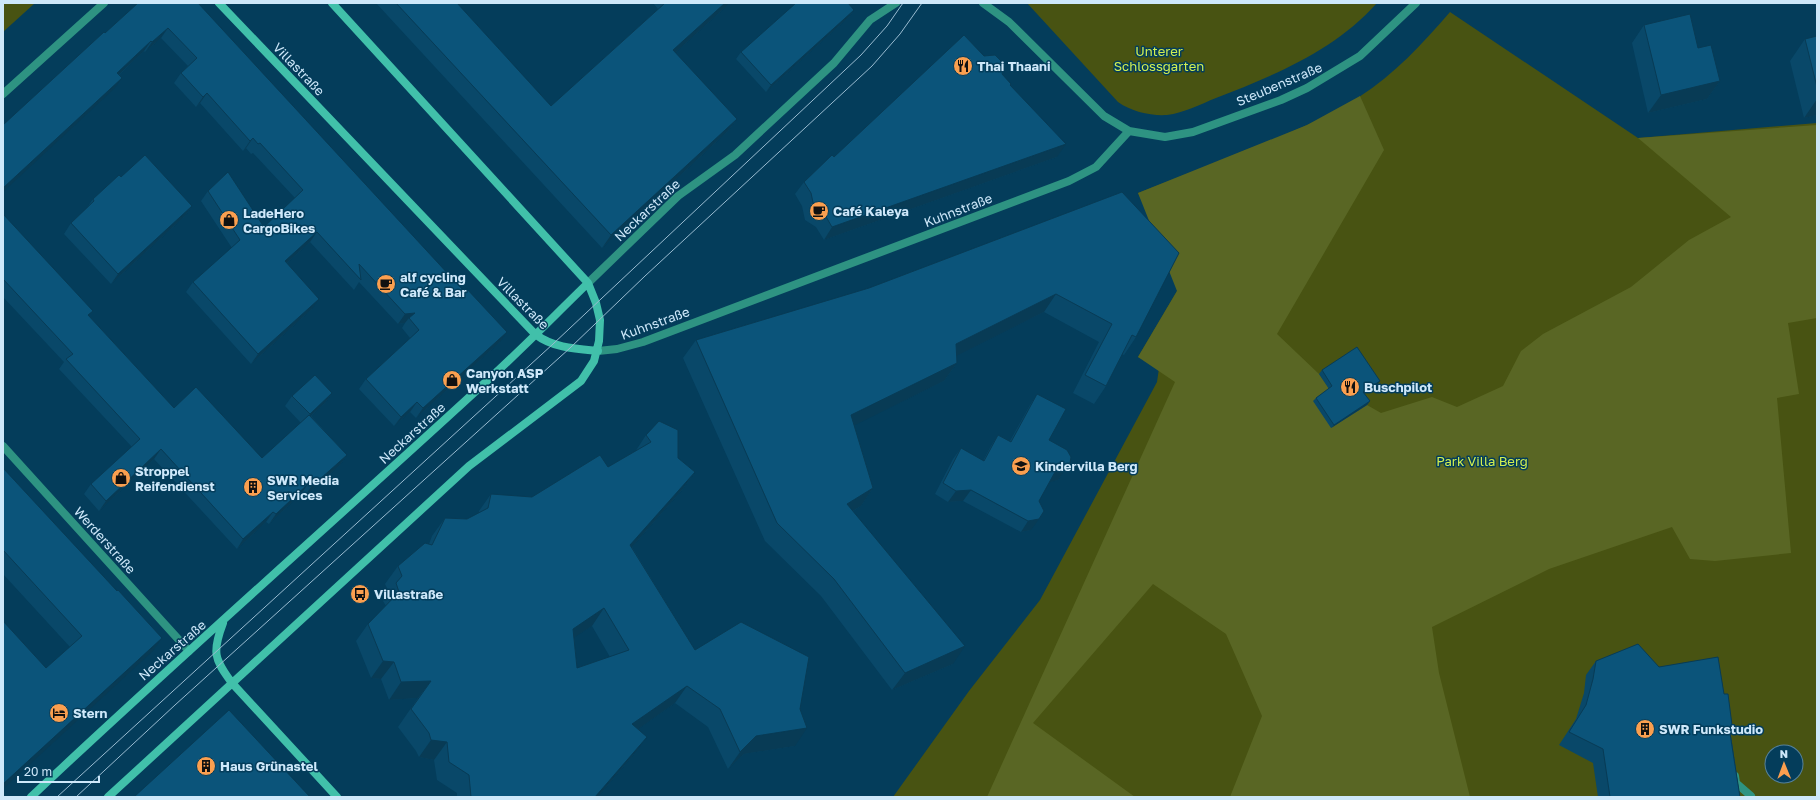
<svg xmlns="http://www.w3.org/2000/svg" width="1820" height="800" font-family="'Golos Text',sans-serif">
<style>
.green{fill:#485312;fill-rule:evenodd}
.forest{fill:#596624}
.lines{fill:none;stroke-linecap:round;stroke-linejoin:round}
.street{stroke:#2e9382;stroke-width:8}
.secondary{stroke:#41c0aa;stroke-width:8}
.tram{stroke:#99bbd0;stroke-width:1}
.wall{fill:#094869;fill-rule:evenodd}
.shaded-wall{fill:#083b55}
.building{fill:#0b547a;stroke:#083b55;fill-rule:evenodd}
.labels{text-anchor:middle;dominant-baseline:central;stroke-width:3;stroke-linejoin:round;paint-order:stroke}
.park-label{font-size:13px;fill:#d2ef50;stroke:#043d5b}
.poi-label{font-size:13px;font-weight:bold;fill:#cee8fa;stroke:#043d5b;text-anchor:start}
.street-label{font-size:13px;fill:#cee8fa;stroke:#043d5b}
</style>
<rect width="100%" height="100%" fill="#043d5b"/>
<path class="green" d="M3,3H35L3,32Z
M1027,3H1377C1334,51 1275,75 1216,98C1201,104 1184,113 1167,115C1151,116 1132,112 1118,102Z
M1450,12L1638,138L1817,123V797H893L969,691L1040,600L1157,382L1159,368L1138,357L1177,291L1175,265L1138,193C1174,179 1210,165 1246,150C1285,135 1324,120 1359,97C1394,75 1423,43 1450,12ZM1772,752H1796V776H1772Z"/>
<path class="forest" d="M1360,96L1384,150L1277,334L1319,374L1330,390L1367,405L1381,413L1432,397L1457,407L1503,386L1521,351L1543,334L1631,287L1689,240L1731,217L1638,138L1817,125V318L1788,323L1799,394L1777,398L1791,553L1715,561L1690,559L1672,527L1549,569L1432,627L1439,673L1470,797H1230L1262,716L1226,634L1153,584L1033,723L1135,797H987L1175,382L1138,357L1177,291L1138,193L1307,125Z"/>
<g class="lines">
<path class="street" d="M983,3L1009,22L1104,116L1129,131L1165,137L1193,132L1281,100L1307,88L1360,56L1416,3
M3,94L104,3
M588,283L678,196L735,155L834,63L870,20L896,3
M598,351L617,349L643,342L1069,181L1096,167L1129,131
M3,446L189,651
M1735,776L1736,783L1751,796"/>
<path class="secondary" d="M219,3L535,334C553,348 576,349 598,351
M223,623C212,652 214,659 232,683L337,797
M31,797C181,655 337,519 489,379C523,348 555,315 588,283
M108,797L469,466L581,381L594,361L599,341L600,320L596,303L588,283L332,3"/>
<path class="tram" d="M57,797L553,344L861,55L887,26L903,3
M76,797L175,705L570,348L645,276L872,66L900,34L922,3"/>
</g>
<path class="wall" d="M198,3L500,342L416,418L410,412L394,426L359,389L366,379L410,338L402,328L405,323L398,324L359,282L354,290L310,242L287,263L312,309L251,364L186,292L193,282L232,248L201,201L208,191L264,227L295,198L253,153L251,154L246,148L243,151L200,103L196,107L174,83L181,73L188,66L161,38L145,52L144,51L119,75L115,88L105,33Z
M376,3H457L551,106L658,9L653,3H730L675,53L737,119L728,131L602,248Z
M854,10L849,17L766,92L736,59L741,52Z
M1644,25L1698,48L1720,81L1707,99L1648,113L1632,43Z
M1817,36V115L1804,118L1790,61L1805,39Z
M1002,74L1010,85L1057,157L824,240L816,227L805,220L802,206L795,194L804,182L834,157Z
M121,177L192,206L185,216L111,284L64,234L71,223L86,209L93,199Z
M1122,192L1136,337L1124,355L1122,354L1106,386L1094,404L1073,393L1099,342L1044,312L957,355V363L944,381L854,425L873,488L861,506L853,511L953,664L892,690L821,596L765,541L683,358L696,340L869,288Z
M3,214L89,316L174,408L262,458L301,423L285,406L292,396L332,393L325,403L311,416L347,455L340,465L304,497L301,494L269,524L266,522L237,549L154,459L99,511L84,494L91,484L132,447L59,369L64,362L3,297Z
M1322,370L1377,385L1364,393L1370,401L1367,405L1331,428L1313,401L1316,398L1329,389L1319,374Z
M1037,394L1049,440L1062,474L1058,480L1049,482L1039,501L1031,530L1021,532L963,501L948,502L935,494L953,459L961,448L983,461L991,446L998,435L1010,441L1030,405Z
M646,435L678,458L695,472L682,490L632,547L695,650L800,709L795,746L744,754L728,769L708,727L675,703L638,729L634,754L598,797H457V793L437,780L434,760L419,757L416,751L398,727L418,698L389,700L381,679L371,678L356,641L368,624L386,606L383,601L389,592L385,584L398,566L429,544L432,536L445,518L467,519L479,513V511L491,494L532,497L608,467L635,452ZM592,626L610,657L577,668L574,637Z
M3,468L153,651L46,668L70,647L3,574Z
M1596,661L1659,667L1724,694L1732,725L1730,729L1740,797H1598L1593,763L1559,745L1576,719L1584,693L1586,675Z"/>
<path class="shaded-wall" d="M725,3H730L664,63L673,50Z
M854,10L849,17L766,92L771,85Z
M168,28L161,38L145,52L152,42Z
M151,41L144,51L110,83L117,73Z
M122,78L115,88L3,192V188Z
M1720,81L1707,99L1648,113L1661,95Z
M207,93L200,103L196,107L203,97Z
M1817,99V115L1804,118Z
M737,119L728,131L602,248L611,235Z
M253,138L246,148L243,151L250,141Z
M1066,144L1057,157L824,240L832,227Z
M192,206L185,216L111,284L118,274Z
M317,232L310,242L278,271L285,261Z
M1056,294L1044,312L944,362L956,344Z
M319,299L312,309L251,364L258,354Z
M415,313L409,318L405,323L398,324L405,314Z
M507,332L500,342L416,418L423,408Z
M957,363L944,381L839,433L851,415Z
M1380,381L1377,385L1360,395L1363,392Z
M332,393L325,403L302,424L310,414Z
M1370,401L1367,405L1331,428L1334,425Z
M417,402L410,412L394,426L401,417Z
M161,449L154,459L99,511L106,501Z
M347,455L340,465L304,497L311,487Z
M1070,463L1058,480L1047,483L1055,472Z
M695,472L682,490L618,563L630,545Z
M308,484L301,494L269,524L276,514Z
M873,488L861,506L834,522L847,504Z
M971,490L963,501L948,502L956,491Z
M273,512L266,522L237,549L243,539Z
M1039,519L1031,530L1021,532L1028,521Z
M604,608L592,626L561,646L573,629Z
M162,638L153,651L3,789V784Z
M965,646L953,664L892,690L905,673Z
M383,661L394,662L381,679L371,678Z
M431,681L418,698L389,700L401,682Z
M687,686L675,703L620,742L632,724Z
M807,728L795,746L744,754L728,769L740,752L756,736Z
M647,737L634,754L598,797H595Z
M431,740L447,742L434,760L419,757Z"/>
<path class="building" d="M138,3H198L463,290L466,288L507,332L423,408L417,402L401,417L366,379L419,330L409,318L415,313L405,314L359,264L361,280L317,232L285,261L319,299L258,354L193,282L240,240L208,191L228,172L264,227L303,190L260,143L258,144L253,138L250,141L207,93L203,97L181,73L197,58L168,28L152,42L151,41L117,73L122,78L3,188V125L104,32L105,33Z
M396,3H457L551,106L665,3H725L673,50L737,119L611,235Z
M796,3H848L854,10L771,85L741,52Z
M1690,14L1698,48L1711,45L1720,81L1661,95L1644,25Z
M964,35L984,56L995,55L1004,64L1002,74L1011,84L1010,85L1066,144L832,227L825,215L814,207L811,193L804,182L832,155L834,157Z
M1817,36V87L1805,39Z
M145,155L192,206L118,274L71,223L94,201L93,199L119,175L121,177Z
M1122,192L1179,253L1136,337L1132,335L1106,386L1085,375L1112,324L1056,294L956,344L957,363L851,415L873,488L847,504L965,646L905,673L834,579L777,523L696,340L869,288Z
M3,214L93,311L88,315L174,408L196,387L262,458L309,415L347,455L311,487L308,484L276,514L273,512L243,539L161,449L106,501L91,484L140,439L66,359L73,354L3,279Z
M1357,347L1380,381L1363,392L1370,401L1334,425L1316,398L1332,386L1322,370Z
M315,375L332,393L310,414L292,396Z
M1037,394L1066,409L1049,440L1067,450L1071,457L1070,463L1065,469L1055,472L1039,501L1044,511L1039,519L1028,521L971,490L956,491L943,483L961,448L984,461L998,435L1011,442Z
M659,421L678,430V458L695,472L630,545L695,650L741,622L809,657L800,709L807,728L756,736L740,752L720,709L687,686L632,724L647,737L595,797H471L469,775L449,762L447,742L431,740L429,733L411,709L431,681L401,682L394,662L383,661L368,624L399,592L396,583L402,576L398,566L425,543L432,545L445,518L467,519L488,508L491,494L532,497L600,455L608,467L651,442L646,435ZM604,608L629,650L577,668L573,629Z
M3,468L117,591L118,590L162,638L3,784V621L46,668L82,636L3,550Z
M1638,644L1659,667L1718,657L1724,694H1728L1732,725L1729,727L1740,797H1610L1603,749L1569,732L1586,705L1593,679L1596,661Z
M229,710L310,797H134Z"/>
<defs>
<g id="restaurant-disc" transform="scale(1)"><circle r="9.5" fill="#fa9f4f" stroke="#043d5b"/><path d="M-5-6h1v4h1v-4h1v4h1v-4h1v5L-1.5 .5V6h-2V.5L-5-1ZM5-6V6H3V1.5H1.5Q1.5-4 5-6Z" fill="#111"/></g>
<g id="cafe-disc" transform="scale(1)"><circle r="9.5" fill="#fa9f4f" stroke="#043d5b"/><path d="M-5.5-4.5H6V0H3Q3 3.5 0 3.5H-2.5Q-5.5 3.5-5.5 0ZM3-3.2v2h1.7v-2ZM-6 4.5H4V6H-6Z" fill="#111"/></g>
<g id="shop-disc" transform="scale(1)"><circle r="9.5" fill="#fa9f4f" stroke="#043d5b"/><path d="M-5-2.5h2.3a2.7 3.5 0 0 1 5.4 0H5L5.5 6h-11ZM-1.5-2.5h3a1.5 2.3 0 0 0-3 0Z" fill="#111"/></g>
<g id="school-disc" transform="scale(1)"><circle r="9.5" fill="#fa9f4f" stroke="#043d5b"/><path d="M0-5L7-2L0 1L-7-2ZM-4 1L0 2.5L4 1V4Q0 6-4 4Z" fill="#111"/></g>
<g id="building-disc" transform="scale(1)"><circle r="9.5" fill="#fa9f4f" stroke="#043d5b"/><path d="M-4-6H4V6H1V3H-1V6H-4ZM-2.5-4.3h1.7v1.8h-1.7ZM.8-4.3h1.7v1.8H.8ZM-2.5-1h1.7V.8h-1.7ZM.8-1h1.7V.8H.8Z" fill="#111"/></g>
<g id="bus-disc" transform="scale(1)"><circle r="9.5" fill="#fa9f4f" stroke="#043d5b"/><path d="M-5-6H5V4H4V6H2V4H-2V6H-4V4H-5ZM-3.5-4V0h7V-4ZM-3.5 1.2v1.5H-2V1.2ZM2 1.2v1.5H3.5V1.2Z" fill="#111"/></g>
<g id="hotel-disc" transform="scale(1)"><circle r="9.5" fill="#fa9f4f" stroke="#043d5b"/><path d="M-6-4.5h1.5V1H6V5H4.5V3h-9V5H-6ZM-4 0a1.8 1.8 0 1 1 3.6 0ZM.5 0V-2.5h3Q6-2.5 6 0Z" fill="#111"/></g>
</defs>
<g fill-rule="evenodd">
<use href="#restaurant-disc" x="963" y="66"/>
<use href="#cafe-disc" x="819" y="211"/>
<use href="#shop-disc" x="229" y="220"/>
<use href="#cafe-disc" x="386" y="284"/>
<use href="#shop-disc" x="452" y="380"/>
<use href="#restaurant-disc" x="1350" y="387"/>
<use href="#school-disc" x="1021" y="466"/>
<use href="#shop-disc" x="121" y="478"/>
<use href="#building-disc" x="253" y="487"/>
<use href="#bus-disc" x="360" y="594"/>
<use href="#hotel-disc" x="59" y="713"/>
<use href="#building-disc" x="1645" y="729"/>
<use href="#building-disc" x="206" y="766"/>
</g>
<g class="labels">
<g class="park-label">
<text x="1159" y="51">Unterer<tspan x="1159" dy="15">Schlossgarten</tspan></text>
<text x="1482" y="461">Park Villa Berg</text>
</g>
<g class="poi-label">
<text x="977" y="66">Thai Thaani</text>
<text x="833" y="211">Café Kaleya</text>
<text x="243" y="213">LadeHero<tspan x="243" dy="15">CargoBikes</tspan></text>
<text x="400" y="277">alf cycling<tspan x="400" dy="15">Café &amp; Bar</tspan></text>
<text x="466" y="373">Canyon ASP<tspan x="466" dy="15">Werkstatt</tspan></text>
<text x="1364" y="387">Buschpilot</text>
<text x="1035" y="466">Kindervilla Berg</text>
<text x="135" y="471">Stroppel<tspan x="135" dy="15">Reifendienst</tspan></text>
<text x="267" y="480">SWR Media<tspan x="267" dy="15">Services</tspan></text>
<text x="374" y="594">Villastraße</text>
<text x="73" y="713">Stern</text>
<text x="1659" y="729">SWR Funkstudio</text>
<text x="220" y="766">Haus Grünastel</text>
</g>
<g class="street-label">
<text transform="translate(299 69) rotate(46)">Villastraße</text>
<text transform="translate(1279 84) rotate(-23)">Steubenstraße</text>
<text transform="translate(647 210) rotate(-43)">Neckarstraße</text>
<text transform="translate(958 210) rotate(-21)">Kuhnstraße</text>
<text transform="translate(523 303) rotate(45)">Villastraße</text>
<text transform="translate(655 323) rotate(-20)">Kuhnstraße</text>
<text transform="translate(412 433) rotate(-42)">Neckarstraße</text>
<text transform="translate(105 540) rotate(48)">Werderstraße</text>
<text transform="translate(172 650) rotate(-41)">Neckarstraße</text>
</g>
</g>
<rect width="1820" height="800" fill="none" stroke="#cee8fa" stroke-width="8"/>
<g transform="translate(1784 764) rotate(359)"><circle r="19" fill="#043d5b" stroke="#55819b"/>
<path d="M0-3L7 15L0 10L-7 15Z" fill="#fa9f4f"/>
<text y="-6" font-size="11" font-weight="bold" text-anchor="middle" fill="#cee8fa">N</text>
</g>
<path d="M18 776v6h81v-6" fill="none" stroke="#cee8fa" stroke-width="2"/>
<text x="24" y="776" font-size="12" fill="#cee8fa" stroke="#043d5b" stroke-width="3" paint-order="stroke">20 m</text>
</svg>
